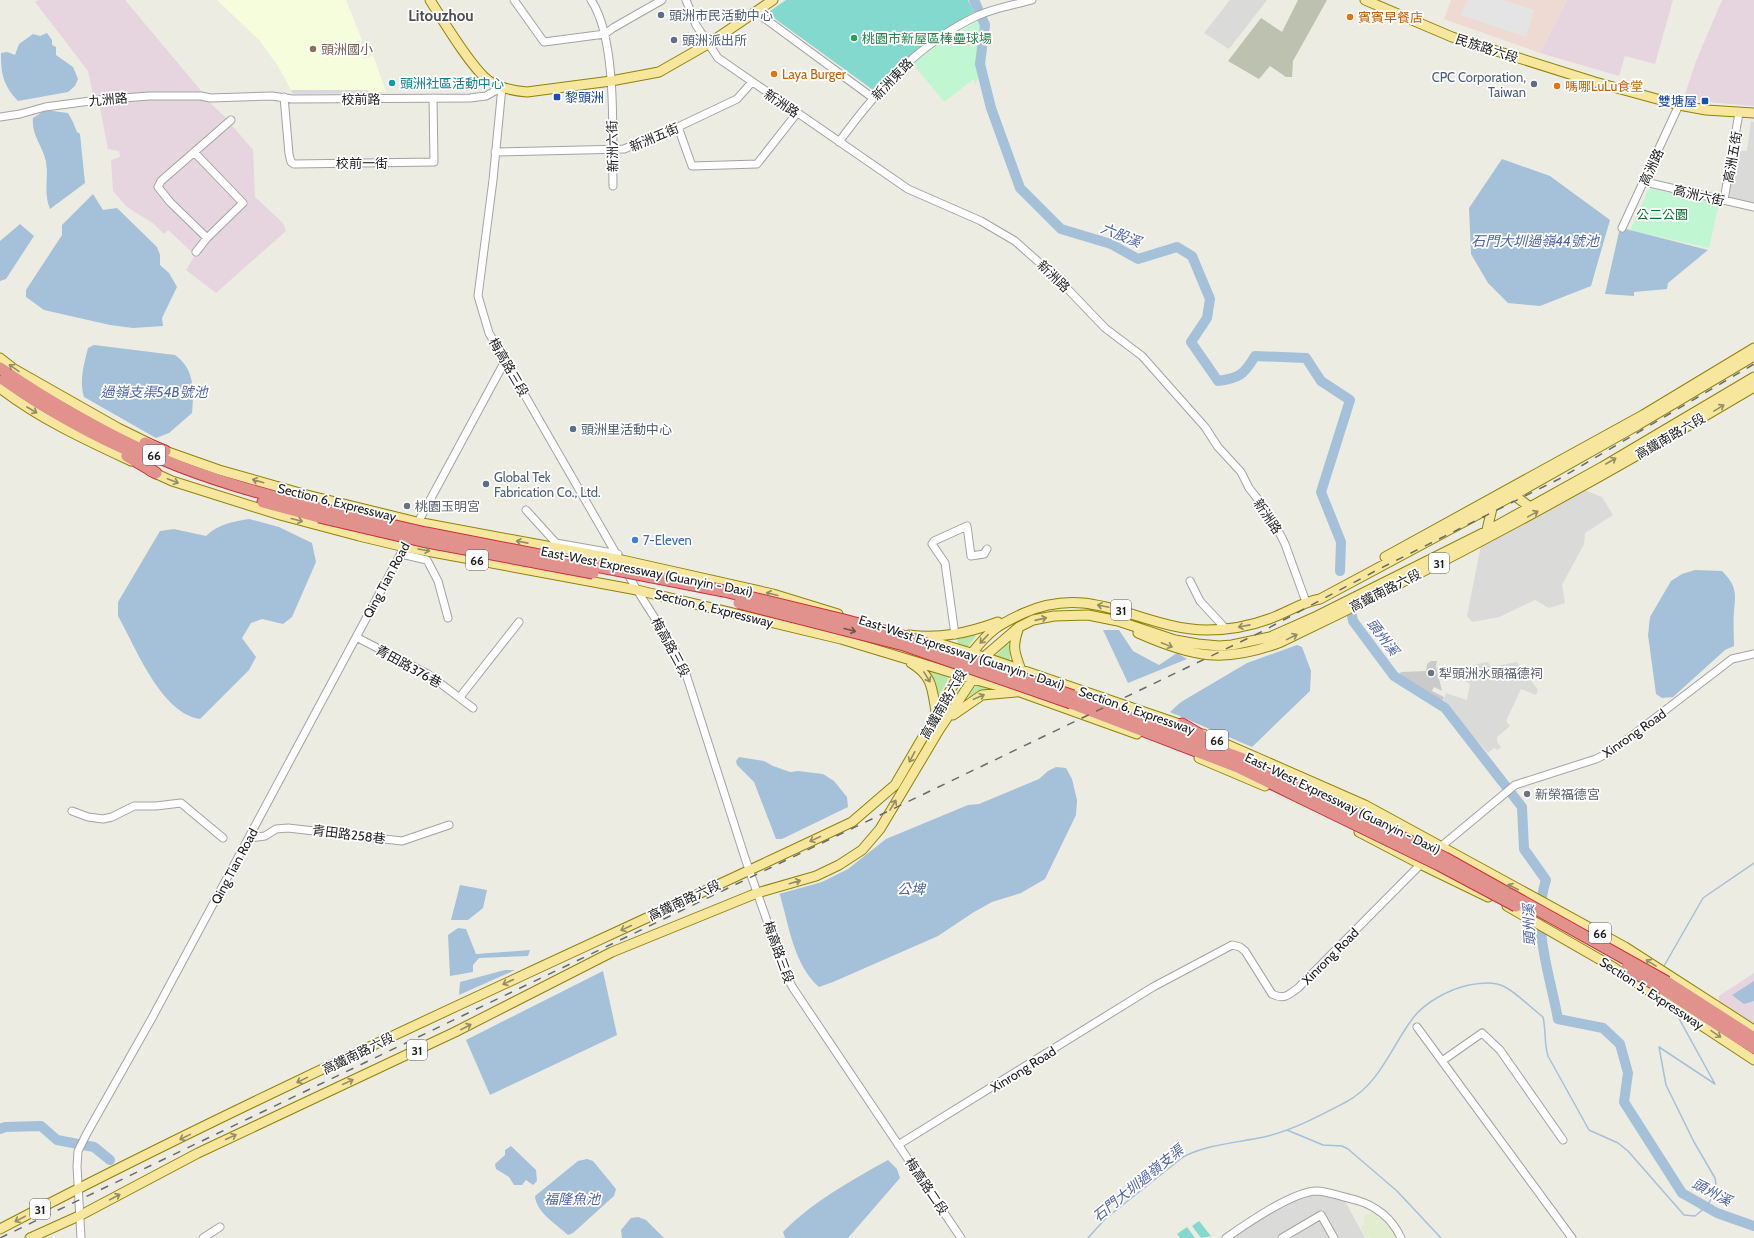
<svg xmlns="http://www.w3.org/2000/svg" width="1754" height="1238" font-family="Cabin,'Noto Sans TC',sans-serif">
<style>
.residential{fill:#dadad9}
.commercial{fill:#eedad2}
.industrial{fill:#e6d5df}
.education{fill:#f5fddc}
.religious{fill:#cacaca}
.construction{fill:#bdc1af}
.farmland{fill:#e2ecce}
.grass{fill:#b9e6aa}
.park{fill:#c0f6d2}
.pitch{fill:#83d9ce}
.parking{fill:#e4e4e4}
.plaza{fill:#dad7e3}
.water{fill:#a5c0d9}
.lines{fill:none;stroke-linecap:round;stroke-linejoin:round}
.stream{stroke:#a5c0d9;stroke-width:1.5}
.river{stroke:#a5c0d9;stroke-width:10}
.minor-casing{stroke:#a3a3a3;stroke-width:9}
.major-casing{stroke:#8e8307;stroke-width:11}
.highway-casing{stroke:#cf2c3b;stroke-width:13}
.minor{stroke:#fff;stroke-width:7}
.major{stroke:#f7e79e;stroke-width:9}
.highway{stroke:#e2928d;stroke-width:11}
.rail{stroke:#6a6a6a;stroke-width:1.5;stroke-dasharray:8 8;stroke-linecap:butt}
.highway-bridge-casing{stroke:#cf2c3b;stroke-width:13;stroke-linecap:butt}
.highway-bridge{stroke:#e2928d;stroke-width:11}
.oneway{stroke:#948c64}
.oneway2{stroke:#75514f}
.service-dot{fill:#5c6f8a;stroke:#fff;stroke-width:1.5}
.food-dot{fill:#e8710a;stroke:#fff;stroke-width:1.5}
.leisure-dot{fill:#2e9e5b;stroke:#fff;stroke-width:1.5}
.education-dot{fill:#8d6e63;stroke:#fff;stroke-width:1.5}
.culture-dot{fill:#0f9aa8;stroke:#fff;stroke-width:1.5}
.transit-dot{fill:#1a4fb4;stroke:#fff;stroke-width:1.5}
.worship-dot{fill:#6b7280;stroke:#fff;stroke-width:1.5}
.shop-dot{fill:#3f7fe0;stroke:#fff;stroke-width:1.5}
.labels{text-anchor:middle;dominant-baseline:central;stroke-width:3.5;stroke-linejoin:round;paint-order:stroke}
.shield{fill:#fff;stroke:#606060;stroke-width:1}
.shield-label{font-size:12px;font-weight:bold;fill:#1c1c1c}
.service-label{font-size:13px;fill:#4e5e75;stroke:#fff;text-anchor:start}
.food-label{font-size:13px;fill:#c56008;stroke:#fff;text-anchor:start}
.leisure-label{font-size:13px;fill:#27864d;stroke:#fff;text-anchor:start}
.street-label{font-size:13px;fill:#1c1c1c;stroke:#fff}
.education-label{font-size:13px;fill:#785e54;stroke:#fff;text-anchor:start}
.culture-label{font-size:13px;fill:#0d838f;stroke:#fff;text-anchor:start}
.transit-label{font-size:13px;fill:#164399;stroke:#fff;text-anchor:start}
.park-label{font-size:13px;fill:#107532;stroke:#fff}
.worship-label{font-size:13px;fill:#5b616d;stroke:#fff;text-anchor:start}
.shop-label{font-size:13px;fill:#366cbe;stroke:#fff;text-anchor:start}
.water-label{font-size:14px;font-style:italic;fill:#4e64a7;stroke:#fff}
.quarter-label{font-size:15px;font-weight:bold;fill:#4f4f4f;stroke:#fff}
</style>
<rect width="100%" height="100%" fill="#edece3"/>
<path class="residential" d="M1230,0H1267L1229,49L1204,33Z
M1751,121L1754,122V204L1731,199L1729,194L1736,151H1747Z
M1582,489L1602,497L1613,515L1585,533L1584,544L1562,585L1565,603L1549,608L1535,600L1499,617L1472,622L1467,616L1481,545Z
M1488,662L1492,669L1496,666L1517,662L1524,670L1527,667L1534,673L1530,679L1538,690L1536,695L1521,689L1506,721L1510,726L1497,737V742L1501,747L1498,750L1494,748L1488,753L1443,702L1446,693L1467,700L1470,684L1461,679L1463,669H1468L1477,664Z
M1327,1191L1345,1201L1365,1238H1228L1297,1197Z"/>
<path class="commercial" d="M1451,0H1567L1540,53L1444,19Z"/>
<path class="industrial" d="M38,0H125L203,93H156L94,99L88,71L35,2Z
M1567,0H1673L1655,64L1625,56L1619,76L1540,53Z
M1722,0H1754V106L1706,102L1684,97L1696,61Z
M205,98L225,117L253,150L255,197L283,223L286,231L216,293L186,270L195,255L168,230L164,234L154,224L127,207L113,191L111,160L120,157L119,151L108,149L99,103L155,99Z
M1754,973V1026L1719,1002V996Z"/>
<path class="education" d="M217,0H346L362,40L357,42L364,59L373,55L386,92H370L367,90H291L278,66L259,40Z"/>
<path class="religious" d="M1431,661H1437L1436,666L1442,691L1434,687L1432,691L1444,697L1442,702L1406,681L1399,675L1401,672L1426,671L1427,664Z"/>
<path class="construction" d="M1298,0H1327L1293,61L1292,77H1286L1270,66L1259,79L1228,61L1261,18L1282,32Z"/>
<path class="farmland" d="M1372,1213L1382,1216L1399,1238H1373L1364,1236L1361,1227L1364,1224V1215Z"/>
<path class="grass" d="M973,635L976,636L967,648L958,645L957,638Z
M1007,644L1010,645V662L995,656Z
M928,669L950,675L939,697L935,682Z
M977,684L990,690L978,692L967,698Z"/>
<path class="park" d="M980,20L983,31L977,82L975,84L974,79L944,102L913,64L938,44Z
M1652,189L1719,204L1709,248L1630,230L1648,190Z"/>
<path class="pitch" d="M786,0H968L974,12L919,48L873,90L767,13Z
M1199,1221L1211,1236L1201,1238L1192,1226Z
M1187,1227L1195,1238H1180L1177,1234Z"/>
<path class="parking" d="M1468,0H1504L1534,10L1526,37L1461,15Z"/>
<path class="plaza" d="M291,90H367L370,92L387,93L293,94Z"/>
<path class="water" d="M47,33L52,40V45L56,47V55L73,67L78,79L75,86L68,92L18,101C3,85 1,74 1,53L7,52L15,55L19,44L33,34L40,36Z
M45,110L68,113L73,122L77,132L80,134L85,183L50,209C43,192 49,179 46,162C43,146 31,135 33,118Z
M1502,159L1550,176L1610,220L1591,286L1540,306L1508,303L1488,283L1471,254L1469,208Z
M93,194L103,210L117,208L157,247L160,255V265L169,273L177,287L162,318L163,326L133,328L110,325L44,310L26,297V290L62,235V225Z
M20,224L34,236L6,279L0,281V241Z
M1626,229L1708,250L1668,283L1667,289L1634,292V296L1605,294L1619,232Z
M94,345L175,355C195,369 194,391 192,413L169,433L156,438L84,397C79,382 84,364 88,348Z
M249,519L279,527L312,543L316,562L292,617L283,624L262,619L251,623L242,638L256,657L249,670L200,719C161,713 136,648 118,616V602L160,531L174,529L206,536C218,524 232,522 249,519Z
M1695,570L1722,571C1736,585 1736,592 1734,611C1733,623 1734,635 1734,646L1725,650L1673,697L1662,698L1656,694L1648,635L1650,617L1671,581L1682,574Z
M1103,630H1119L1133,651L1159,665L1177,653L1187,659L1128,683Z
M1297,645L1302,647L1311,671L1310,691L1252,747L1170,712L1181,702L1247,663Z
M739,757L764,761L773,766L790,772L798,771L823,774L834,781L847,797L848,807L782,839H776L754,782L737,765L736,761Z
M1056,767L1066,768L1072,779L1077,800L1076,815L1045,879L1021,893L992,902L974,912L938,936L833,982L819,987C794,965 789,926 780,895L779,894L822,882L848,869L886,839L968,805L979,804L1039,779L1048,771Z
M460,885L487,890L483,908L468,920H451Z
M458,928L466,929L476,954L530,950L528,956L479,958L473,965V972L450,976L448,935Z
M505,970H515L459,995L460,982Z
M603,971L617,1035L490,1095L466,1040Z
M1754,981V1001L1744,1004L1732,995Z
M511,1146L536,1170L537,1181L533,1185L526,1180L522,1185H514L509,1177L496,1169L495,1164L505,1155V1150Z
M587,1159L593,1161L616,1189L614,1196L573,1233L568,1235C556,1224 536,1212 535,1196L578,1161Z
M888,1160L897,1169L900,1178L848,1238H785L783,1232C812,1202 852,1180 888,1160Z
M638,1217L646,1220L664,1238H622L621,1230L631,1218Z"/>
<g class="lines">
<path class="stream" d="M1664,966L1703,898L1754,863
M1287,1130L1323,1145L1342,1146L1348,1149L1397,1191L1441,1238
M1088,1238L1105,1219L1183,1157C1211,1143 1239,1143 1268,1136C1295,1129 1321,1115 1346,1102C1380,1084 1391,1047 1413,1018C1425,1002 1450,989 1469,985C1481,983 1494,981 1505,987C1518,994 1531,1008 1543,1017C1546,1030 1544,1043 1548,1056L1589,1130L1618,1143L1628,1151L1684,1215L1695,1216C1707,1207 1719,1194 1715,1178L1694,1142L1666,1085L1659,1047L1715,1084L1676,1013"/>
<path class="river" d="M974,0L985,25L980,64L991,108L1020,188L1061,229L1111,244L1138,259L1177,247L1192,256L1210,299L1207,318L1191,342L1218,381C1239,378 1244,375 1255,356L1306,358L1321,381L1350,400L1321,492L1341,542L1340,571
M1351,611L1353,621L1394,676L1445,708L1522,807L1524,849L1546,880C1531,925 1550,975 1558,1019L1603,1028L1620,1044L1628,1073L1624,1102L1682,1193L1717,1213L1754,1226
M0,1129L5,1127L41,1126L57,1140L94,1147L110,1160"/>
<g class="minor-casing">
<path id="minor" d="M514,0L544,42L605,34L613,28L662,0
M591,0C618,40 612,137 613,186
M686,0L696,25L718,58L908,189L981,221L1015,241L1060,281L1105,328L1142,356L1205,427L1218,447L1241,472L1249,488L1271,516L1285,544L1306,602
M756,12L873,98
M502,87L493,180L478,296L489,333L637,590L675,650L686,674L745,858L786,975L793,988L961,1238
M284,97L289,154L291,162L294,164L434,162L433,98
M0,117L20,114L45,107L98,100L149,96H201L210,98L272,96L292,99L470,98L486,96L502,87
M678,127L692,166L757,164L797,113
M839,142C876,91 919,43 977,16C994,8 1014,5 1032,0
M194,152L243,203L207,238L196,252
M495,152L624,149L678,127L737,99L752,82
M1645,182L1754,207
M1724,200L1739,113
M1622,228L1679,105
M207,238L170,202L158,187L161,181L231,120
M526,510L556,543L618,554
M416,526L505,361
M401,554L427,560L438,581L448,618
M1190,581L1200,601L1226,629
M955,635L945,563L932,544L934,541L967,526L971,556L984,554L987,549
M356,637L428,674L473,708
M460,697L519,622
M72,811L88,817L103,819L112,817L134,806H156L181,803L223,838
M249,838L265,836L276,829L288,828L402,841L449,825
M1438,849L1515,785L1596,759L1612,751L1732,659L1754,654
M1417,1027L1572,1238
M1442,1061L1482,1033L1500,1050L1563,1140
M898,1145L1153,987L1232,945L1240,947L1245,951L1272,994C1284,1000 1289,995 1298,988L1423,862
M81,1238L77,1166L78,1151L87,1133L152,1018L406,544
M203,1238L220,1227
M1226,1238C1246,1224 1293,1191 1317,1191C1330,1192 1343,1197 1356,1200C1376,1206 1392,1218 1401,1238
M1282,1238L1321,1215L1334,1238"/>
</g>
<g class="major-casing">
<path id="major" d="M430,0C442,19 472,69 489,81C500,88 514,91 527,92L611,81L659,72L708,44L773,0
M1365,0L1452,37L1595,82L1679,105L1706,110L1754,113
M0,358L14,369L118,428L165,451L219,470L307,495L417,522L622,560L773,594L838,614
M0,388C40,419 86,440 131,461
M150,471L172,481L280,515L359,536L405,547L637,590L841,639L973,679L1020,692L1137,734
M1511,493L1530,507
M1486,534L1493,504
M1385,557L1643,415L1754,348
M1019,627C1012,646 1014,652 1021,670
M1138,633C1192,657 1224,664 1281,642C1443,565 1600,479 1754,387
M909,635C940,639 968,633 998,622
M938,643L984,657L1188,727
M911,663C933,676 932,689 936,712
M953,715L982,695L1016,692
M1203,734L1365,805L1625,947L1754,1030
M1199,758L1265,786
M1359,832L1420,864L1488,897
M1507,906L1613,967L1754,1060
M0,1229C279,1083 567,957 852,822L895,785L972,653C990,630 998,625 1024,613C1093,582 1140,629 1207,630C1227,630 1250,626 1269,619C1286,613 1302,602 1320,599L1514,495L1638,425L1754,356
M30,1238L81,1215L198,1153L455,1032L612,952L757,893L816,876L839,865L862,850L880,829L939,730L973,679L984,657L1019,627L1033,620L1054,616L1088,615L1118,621L1175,640L1198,644L1219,646L1232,645L1270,637L1317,616L1487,531L1602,467L1754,377"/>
</g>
<g class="highway-casing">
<path id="highway" d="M0,368C51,403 106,434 162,459C213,481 268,495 321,509
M4,380C46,409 91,435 139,455
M145,443L165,451
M127,456L156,473
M263,502L319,517
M1073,696L1240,758L1302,789
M1071,703L1238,767L1299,797
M1182,724L1209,740
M1667,982L1754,1038
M1663,989L1754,1048"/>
</g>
<use href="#minor" class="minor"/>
<use href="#major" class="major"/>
<use href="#highway" class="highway"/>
<path class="rail" d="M0,1238L1261,632L1379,569L1559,479L1754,364"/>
<g class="highway-bridge-casing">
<path id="highway-bridge" d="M321,509L426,533L724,591L844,620L906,637L1073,696
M319,517L422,541L593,573
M739,603L904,645L1071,703
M1302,789L1445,858L1667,982
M1299,797L1439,865L1516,906
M1627,968L1663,989"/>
</g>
<use href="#highway-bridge" class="highway-bridge"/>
</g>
<defs><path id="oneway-shaft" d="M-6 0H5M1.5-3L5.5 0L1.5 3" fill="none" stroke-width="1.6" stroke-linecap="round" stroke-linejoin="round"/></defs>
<g class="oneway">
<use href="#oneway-shaft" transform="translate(14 368) rotate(-145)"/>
<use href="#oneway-shaft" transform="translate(1719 408) rotate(-31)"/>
<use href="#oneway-shaft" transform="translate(32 410) rotate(30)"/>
<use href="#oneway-shaft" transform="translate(1611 461) rotate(-30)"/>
<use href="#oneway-shaft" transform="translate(173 481) rotate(21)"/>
<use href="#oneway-shaft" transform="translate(258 481) rotate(-164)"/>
<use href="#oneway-shaft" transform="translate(1533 514) rotate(-29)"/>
<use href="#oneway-shaft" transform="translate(297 520) rotate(15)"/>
<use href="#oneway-shaft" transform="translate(522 542) rotate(-169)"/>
<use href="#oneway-shaft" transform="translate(424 550) rotate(10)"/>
<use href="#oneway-shaft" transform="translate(772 594) rotate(-166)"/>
<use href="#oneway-shaft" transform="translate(1103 606) rotate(-168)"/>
<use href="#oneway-shaft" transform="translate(1041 619) rotate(-13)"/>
<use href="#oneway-shaft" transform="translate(1244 626) rotate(169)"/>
<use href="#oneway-shaft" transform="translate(1292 637) rotate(-26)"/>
<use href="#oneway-shaft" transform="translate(984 639) rotate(133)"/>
<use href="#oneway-shaft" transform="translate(1167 645) rotate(22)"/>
<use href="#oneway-shaft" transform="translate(927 677) rotate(58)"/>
<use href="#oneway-shaft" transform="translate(979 697) rotate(-23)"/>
<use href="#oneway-shaft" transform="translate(912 757) rotate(118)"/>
<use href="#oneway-shaft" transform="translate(893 805) rotate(-59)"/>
<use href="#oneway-shaft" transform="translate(815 839) rotate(155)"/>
<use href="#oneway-shaft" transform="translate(795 882) rotate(-16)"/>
<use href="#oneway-shaft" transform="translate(1513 887) rotate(-152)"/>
<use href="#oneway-shaft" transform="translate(626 928) rotate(155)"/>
<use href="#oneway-shaft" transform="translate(1651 963) rotate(-148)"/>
<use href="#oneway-shaft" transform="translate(508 982) rotate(155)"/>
<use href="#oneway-shaft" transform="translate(466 1027) rotate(-27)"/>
<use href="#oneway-shaft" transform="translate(1716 1034) rotate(34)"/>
<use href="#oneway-shaft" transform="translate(302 1080) rotate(154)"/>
<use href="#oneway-shaft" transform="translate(348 1082) rotate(-25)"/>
<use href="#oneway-shaft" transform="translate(185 1137) rotate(154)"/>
<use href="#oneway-shaft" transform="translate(231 1137) rotate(-25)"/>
<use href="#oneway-shaft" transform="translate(115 1197) rotate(-28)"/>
<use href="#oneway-shaft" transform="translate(20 1219) rotate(152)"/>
</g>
<use class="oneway2" href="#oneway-shaft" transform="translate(850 630) rotate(15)"/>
<g class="service-dot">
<circle cx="661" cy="15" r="4"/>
<circle cx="674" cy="40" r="4"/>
<circle cx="1534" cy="84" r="4"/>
<circle cx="573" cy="429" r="4"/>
<circle cx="486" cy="484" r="4"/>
</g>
<g class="food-dot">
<circle cx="1350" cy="17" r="4"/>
<circle cx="774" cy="74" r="4"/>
<circle cx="1557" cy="86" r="4"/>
</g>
<circle class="leisure-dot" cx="854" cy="38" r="4"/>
<circle class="education-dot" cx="313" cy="49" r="4"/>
<circle class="culture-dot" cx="392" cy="83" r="4"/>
<g class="transit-dot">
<rect x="553" y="93" width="8" height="8" rx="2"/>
<rect x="1701" y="97" width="8" height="8" rx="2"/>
</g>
<g class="worship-dot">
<circle cx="407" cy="506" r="4"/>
<circle cx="1431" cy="673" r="4"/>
<circle cx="1527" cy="794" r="4"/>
</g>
<circle class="shop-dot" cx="635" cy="540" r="4"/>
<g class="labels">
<g class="shield">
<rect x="143" y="445" width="22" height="20" rx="3"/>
<rect x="466" y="550" width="22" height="20" rx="3"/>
<rect x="1429" y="553" width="20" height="20" rx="3"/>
<rect x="1111" y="600" width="20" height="20" rx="3"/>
<rect x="1206" y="730" width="22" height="20" rx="3"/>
<rect x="1589" y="923" width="22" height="20" rx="3"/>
<rect x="407" y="1040" width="20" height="20" rx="3"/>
<rect x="30" y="1199" width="20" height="20" rx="3"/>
</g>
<g class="shield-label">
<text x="154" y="455">66</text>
<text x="477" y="560">66</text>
<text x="1439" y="563">31</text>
<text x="1121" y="610">31</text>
<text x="1217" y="740">66</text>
<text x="1600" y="933">66</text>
<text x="417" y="1050">31</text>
<text x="40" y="1209">31</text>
</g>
<g class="service-label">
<text x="669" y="15">頭洲市民活動中心</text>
<text x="682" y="40">頭洲派出所</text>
<text x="1526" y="77" text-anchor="end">CPC Corporation,<tspan x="1526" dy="15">Taiwan</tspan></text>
<text x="581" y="429">頭洲里活動中心</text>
<text x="494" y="477">Global Tek<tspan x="494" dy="15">Fabrication Co., Ltd.</tspan></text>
</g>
<g class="food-label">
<text x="1358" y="17">賓賓早餐店</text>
<text x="782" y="74">Laya Burger</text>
<text x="1565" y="86">嗎哪LuLu食堂</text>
</g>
<g class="leisure-label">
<text x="862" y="38">桃園市新屋區棒壘球場</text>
</g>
<g class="street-label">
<text transform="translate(1487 48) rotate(18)">民族路六段</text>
<text transform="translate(892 79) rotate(-46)">新洲東路</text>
<text transform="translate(108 99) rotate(-5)">九洲路</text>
<text transform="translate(361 99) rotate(-1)">校前路</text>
<text transform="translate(782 103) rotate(34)">新洲路</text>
<text transform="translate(654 137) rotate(-23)">新洲五街</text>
<text transform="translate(612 146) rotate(-91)">新洲六街</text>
<text transform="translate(1732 157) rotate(-80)">高洲五街</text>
<text x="362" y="163">校前一街</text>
<text transform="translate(1651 167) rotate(-65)">高洲路</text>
<text transform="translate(1699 195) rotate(13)">高洲六街</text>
<text transform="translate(1054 276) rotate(44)">新洲路</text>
<text transform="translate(509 367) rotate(60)">梅高路三段</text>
<text transform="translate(1670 436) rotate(-30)">高鐵南路六段</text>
<text transform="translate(337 502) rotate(14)">Section 6, Expressway</text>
<text transform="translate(1268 516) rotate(56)">新洲路</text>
<text transform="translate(647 571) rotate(11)">East-West Expressway (Guanyin - Daxi)</text>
<text transform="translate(386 580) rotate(-62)">Qing Tian Road</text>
<text transform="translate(1385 590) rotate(-27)">高鐵南路六段</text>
<text transform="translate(714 608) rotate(14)">Section 6, Expressway</text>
<text transform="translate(671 647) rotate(62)">梅高路三段</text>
<text transform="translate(962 652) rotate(18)">East-West Expressway (Guanyin - Daxi)</text>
<text transform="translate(409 666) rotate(29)">青田路376巷</text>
<text transform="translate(943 704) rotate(-60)">高鐵南路六段</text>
<text transform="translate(1137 710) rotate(19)">Section 6, Expressway</text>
<text transform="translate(1634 733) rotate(-35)">Xinrong Road</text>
<text transform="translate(1343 803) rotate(26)">East-West Expressway (Guanyin - Daxi)</text>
<text transform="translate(349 834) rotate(7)">青田路258巷</text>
<text transform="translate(234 866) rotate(-62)">Qing Tian Road</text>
<text transform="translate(684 900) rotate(-25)">高鐵南路六段</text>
<text transform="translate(779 952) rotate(70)">梅高路三段</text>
<text transform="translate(1330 956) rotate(-45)">Xinrong Road</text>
<text transform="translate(1652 993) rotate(33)">Section 5, Expressway</text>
<text transform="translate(358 1053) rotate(-26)">高鐵南路六段</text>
<text transform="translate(1023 1069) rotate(-32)">Xinrong Road</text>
<text transform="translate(927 1186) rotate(56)">梅高路二段</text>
</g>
<g class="education-label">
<text x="321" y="49">頭洲國小</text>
</g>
<g class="culture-label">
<text x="400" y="83">頭洲社區活動中心</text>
</g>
<g class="transit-label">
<text x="565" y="97">黎頭洲</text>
<text x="1697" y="101" text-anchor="end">雙塘屋</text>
</g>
<g class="park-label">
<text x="1662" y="214">公二公園</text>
</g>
<g class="worship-label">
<text x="415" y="506">桃園玉明宮</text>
<text x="1439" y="673">犁頭洲水頭福德祠</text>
<text x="1535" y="794">新榮福德宮</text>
</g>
<g class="shop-label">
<text x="643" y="540">7-Eleven</text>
</g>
<g class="water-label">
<text transform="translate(1121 235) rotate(22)">六股溪</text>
<text x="1535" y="241">石門大圳過嶺44號池</text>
<text x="154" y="392">過嶺支渠54B號池</text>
<text transform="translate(1383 637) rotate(53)">頭州溪</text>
<text x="911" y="889">公埤</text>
<text transform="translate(1529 925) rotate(-92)">頭州溪</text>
<text transform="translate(1138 1183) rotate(-39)">石門大圳過嶺支渠</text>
<text transform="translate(1712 1192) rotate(28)">頭州溪</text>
<text x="572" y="1199">福隆魚池</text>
</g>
<g class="quarter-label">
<text x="441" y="16">Litouzhou</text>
</g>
</g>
</svg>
